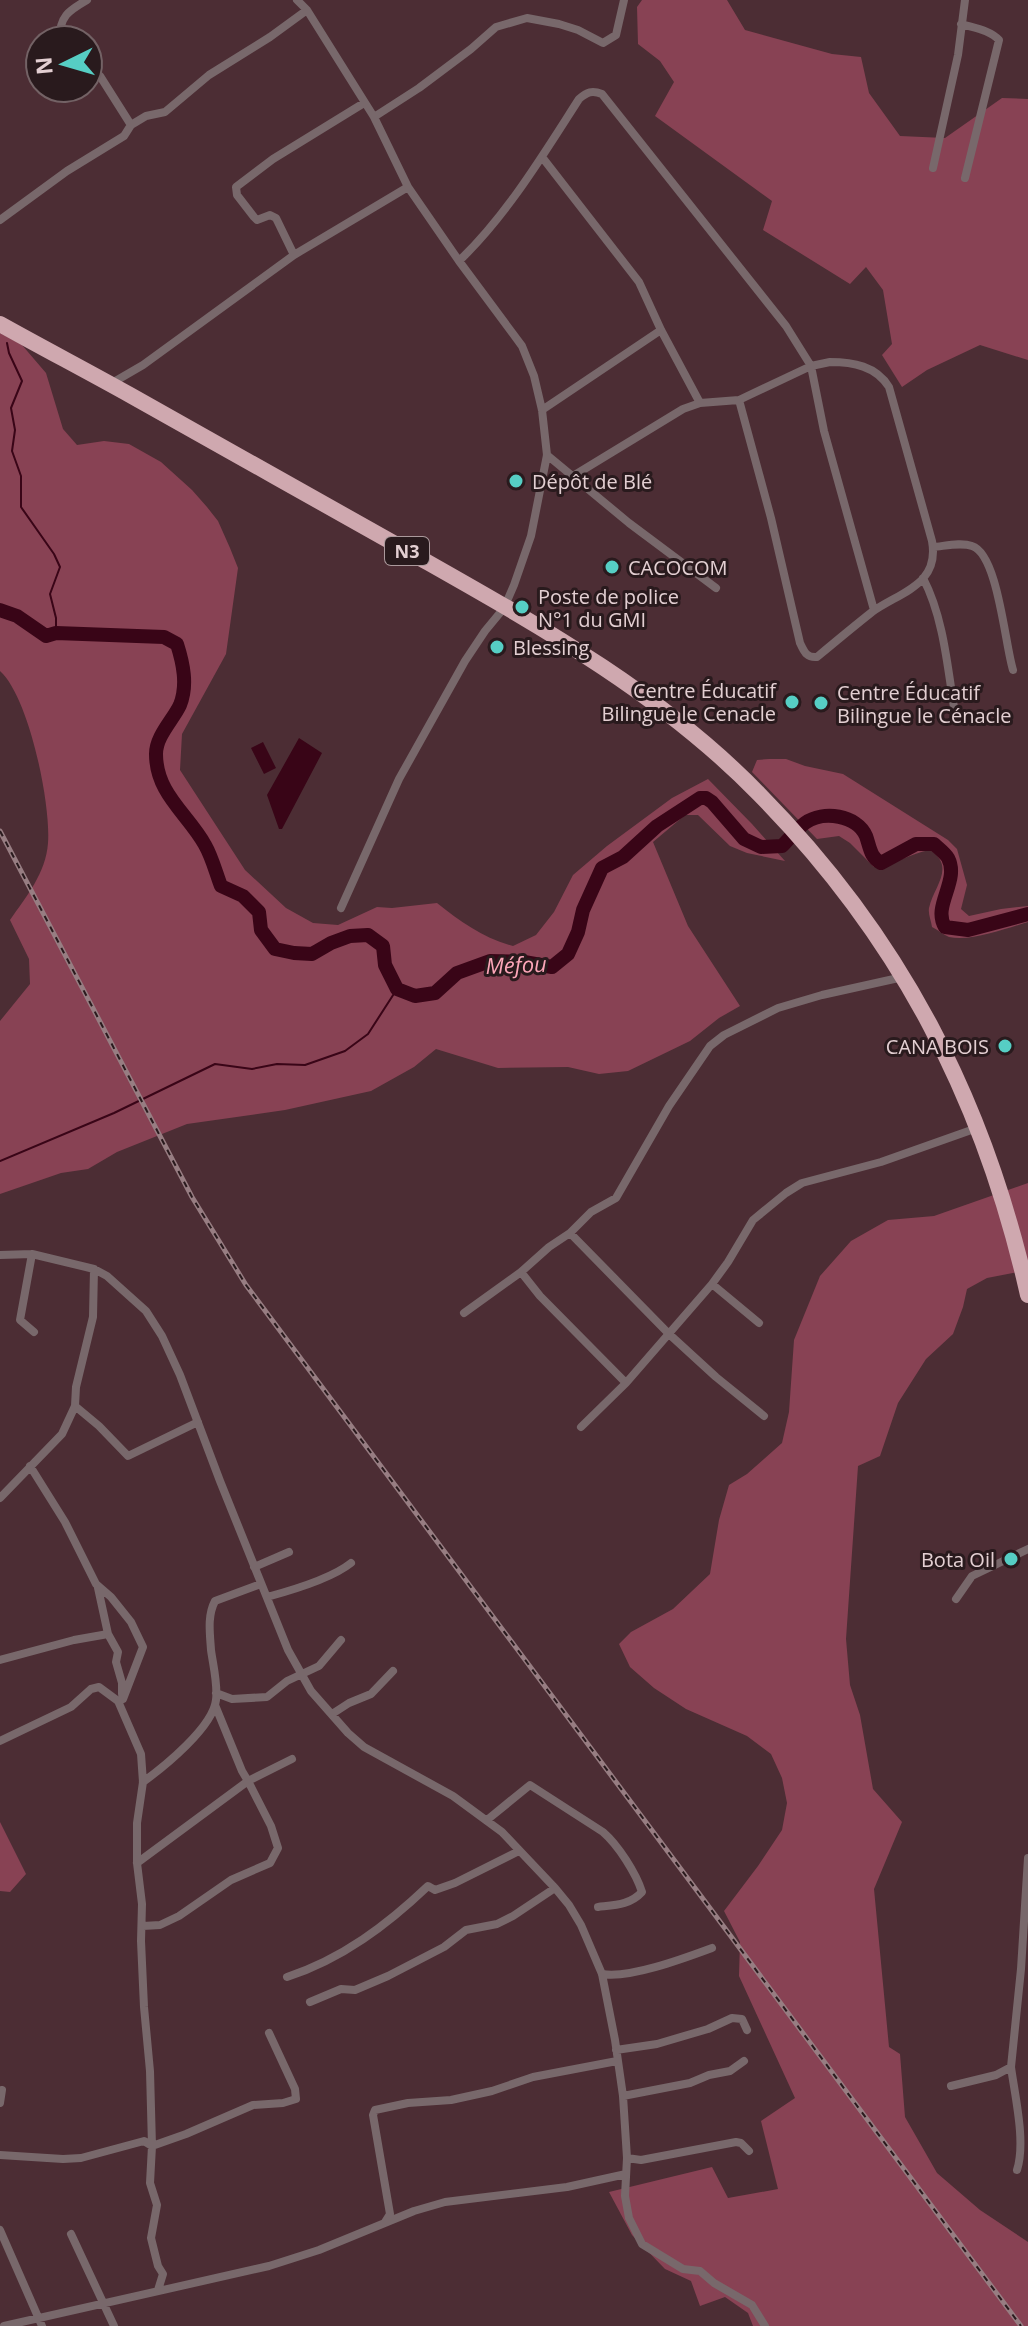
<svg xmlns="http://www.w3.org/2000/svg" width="1028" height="2326" font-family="'Open Sans',sans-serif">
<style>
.green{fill:#884254}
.water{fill:#390517}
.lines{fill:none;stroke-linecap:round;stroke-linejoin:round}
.stream{stroke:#390517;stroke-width:2}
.river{stroke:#390517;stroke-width:14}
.street{stroke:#78686b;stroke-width:8}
.highway{stroke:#cfa8af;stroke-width:16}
.rail-casing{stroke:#977d82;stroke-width:5}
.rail{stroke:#291a1d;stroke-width:2;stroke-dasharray:6;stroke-linecap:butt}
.poi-dot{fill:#56cec4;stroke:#291a1d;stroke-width:3}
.labels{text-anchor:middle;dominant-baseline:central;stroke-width:6;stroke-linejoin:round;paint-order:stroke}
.shield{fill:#291a1d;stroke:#ab999c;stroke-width:2}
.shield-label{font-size:18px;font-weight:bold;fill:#e3cfd2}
.poi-label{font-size:20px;fill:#e3cfd2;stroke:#291a1d;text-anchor:start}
.water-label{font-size:22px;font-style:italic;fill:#fda6b9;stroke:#291a1d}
</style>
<rect width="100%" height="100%" fill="#4c2d34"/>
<path class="green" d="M642,0H727L745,30L832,54L861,57L869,93L900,136L945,138L1002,98L1028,99V360L980,345L927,370L902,387L882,355L892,344L883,290L866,267L850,284L763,230L772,201L655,116L674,82L660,61L638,44L637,7Z
M0,333L22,345L46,373L63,429L77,445L104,441L129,444L161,462L192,490L207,507L218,521L230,548L238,568L226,654L182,734L180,770L245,870L286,908L313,923L338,925L377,907L392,908L437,903C461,922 483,938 513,946L536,935L554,912L573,875L607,846L672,798L708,779L752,824L785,861L747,853L730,846L698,815H685L653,842L688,926L740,1006L719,1018L690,1041L628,1071L599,1074L568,1067L498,1068L436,1049L414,1067L371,1091L285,1110L187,1124L117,1152L88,1169L61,1173L0,1194V1021L30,984L29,959L10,920C26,897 46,873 48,843C51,804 29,697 0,671Z
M769,759H786L805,766L843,774L948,840L957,849L967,885L961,909L969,916L1001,909L1028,906V922C1007,928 971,942 949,937C944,935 938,930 932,927C931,920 928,914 929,908C934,886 956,867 930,850C911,853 894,865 874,867L850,843L839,836L817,839L752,772L757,760Z
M1028,1183V1270L987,1278L967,1289L963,1307L953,1334L926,1359L898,1403L880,1456L858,1466L846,1639L850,1685L860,1715L873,1789L902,1822L874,1889L889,2047L900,2054L905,2117L937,2173L980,2210L1028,2242V2326H753L748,2313L725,2297L700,2306L691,2281L665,2269L632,2235L609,2192L712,2167L728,2198L778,2189L761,2121L795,2098L739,1976L740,1942L724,1911L758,1866L782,1830L787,1803L782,1778L771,1754L747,1736L686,1709L654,1688L630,1667L619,1644L631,1632L673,1609L710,1574L719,1520L729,1485L747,1474L782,1443L789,1412L794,1340L820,1276L851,1241L888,1220L934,1216Z
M0,1822L26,1874L10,1892L0,1891Z"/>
<path class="water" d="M299,738L322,753L282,829H279L267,795Z
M263,742L276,768L264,774L251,748Z"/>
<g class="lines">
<path class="stream" d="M7,343L9,353L22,381L11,408L15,430L12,451L21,476V507L54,554L60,567L50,594L56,618V633
M0,1161L114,1113L215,1064L252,1069L277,1064L305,1065L345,1051L368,1034L397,989"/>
<path class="river" d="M0,610L17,616L46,636L56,633L164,637L177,644C183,663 188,685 180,705C173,720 156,736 156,754C156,794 188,814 205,845C212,857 216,873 221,886L243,896L259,912L261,930L275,949L294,953L312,954L331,943L350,936L368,935L383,946L385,965L397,989L415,996L435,993L457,973L490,961L524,962L552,967L568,954L578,932L583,910L602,868L623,857L657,826L700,798H706L712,802L744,839L761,847L782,846C790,838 797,829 805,823C823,810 857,815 866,836C870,847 870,857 881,863L916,844H934C938,848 945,853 948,858C960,881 932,906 945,927L968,930L1028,914"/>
<path class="street" d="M297,0L307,10L374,117L408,187L459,261L522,346L534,376L542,410L547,455L531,536L514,585L504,608L485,631L465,661L399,779L341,908
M961,24C974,28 990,30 999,40L965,178
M59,40C60,16 68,11 87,0
M88,64L100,76L131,125
M374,117L419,88L471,49L496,27L527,18L559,24L578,30L603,43L616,35L624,0
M542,157L639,282L661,330L700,403L739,400
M933,168L958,55L965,0
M0,220L67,171L124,136L131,125L146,116L165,112L209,75L270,37L307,10
M294,255L276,218L270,215L257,220L254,217L237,195L236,187L273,159L364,103
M459,261C507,215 543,155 579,99C587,92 592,90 602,94L786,326L811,366L824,431L874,610
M830,362C853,362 876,366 889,387L932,541C940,585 900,592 872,612C853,627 835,642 817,657C806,658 804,651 800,643L771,518L739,400L811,366Z
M112,383L143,365L294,255L408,187
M542,410L661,330
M547,455L629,523L716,588
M573,476L683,409L700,403
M933,547C945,546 961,542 972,546C998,554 1005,645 1013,670
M923,578C945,620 948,674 956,720
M570,1233L669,1334L716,1377L764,1416
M32,1254L20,1320L34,1332
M0,1255L32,1254L94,1269L107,1276L146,1311L162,1336L180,1375L220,1481L288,1650L311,1691L348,1733L364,1747L453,1796L502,1832L555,1888L569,1905L581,1925L602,1974L615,2040L623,2096L627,2158L625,2196L629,2218L642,2244L683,2269L700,2271L714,2283L752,2305L765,2326
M521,1272L540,1296L626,1383
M712,1284L759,1323
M464,1313L521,1272L549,1247L570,1233L591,1212L616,1198L669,1106L710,1046L724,1035L778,1008L822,995L903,977
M75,1406L99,1426L128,1456L198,1422
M581,1427L626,1383L712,1284L728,1262L753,1220L786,1193L802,1183L881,1162L977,1128
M30,1466L65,1522L96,1584L111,1597L131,1622L143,1647L123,1699L118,1701L141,1754L143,1782L137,1823V1863L142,1904L141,1941L144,2007L150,2071L152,2146L150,2183L157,2205L151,2238L158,2266L163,2274L158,2290
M0,1498L62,1434L75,1406L76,1387L93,1317L94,1269
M254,1567L289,1552
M98,1588L108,1634L118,1652L116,1662L122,1683V1694
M267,1597C293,1590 331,1579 351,1563
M956,1599L972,1576L1028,1549
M0,1660L74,1640L108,1634
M216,1693L232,1699L267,1697L287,1681L319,1666L341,1640
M332,1714L349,1703L371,1694L393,1671
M0,1741L71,1707L91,1689L99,1687L118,1701
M143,1782C165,1766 213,1727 216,1700C218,1684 213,1665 211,1650C210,1634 207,1616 215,1601L261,1584
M487,1820L530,1785L603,1832C618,1845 636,1873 642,1892C630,1905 615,1905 598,1907
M137,1863L248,1781L242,1771L215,1705
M143,1926L160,1925L179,1916L231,1880L270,1863L278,1848L271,1826L248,1781L292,1759
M602,1974C629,1979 685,1958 712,1948
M287,1977C342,1959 387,1925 428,1886L435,1890L455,1883L519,1851
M310,2002L341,1989L355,1990L388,1976L444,1947L466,1930L497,1924L513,1916L555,1888
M616,2050L657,2044L708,2029L732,2018L742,2019L747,2030
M1011,2067C1015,2097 1026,2142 1017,2170
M951,2086L996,2075L1011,2067L1021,1969L1028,1858
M623,2096L690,2083L709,2075L730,2071L744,2061
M0,2103L2,2090
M0,2155L63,2159L81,2158L144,2141L152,2146L186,2134L253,2105L283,2103L296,2099L295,2089L269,2033
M627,2158L641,2160L736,2142L741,2143L749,2151
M385,2222L390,2214L373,2115L375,2110L408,2103L451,2100L492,2091L533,2077L617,2061
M0,2230L42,2326
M71,2234L114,2326
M4,2326L269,2266L319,2250L414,2211L445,2202L567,2187L626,2174"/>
<path class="highway" d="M0,324C43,348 87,371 130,395C227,449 323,504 420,558C540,626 662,694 759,794C900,937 984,1099 1028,1295"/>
<g class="rail-casing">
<path id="rail" d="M0,831L192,1197L246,1285L1021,2326"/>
</g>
<use href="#rail" class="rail"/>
</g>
<g class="poi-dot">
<circle cx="516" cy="481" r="8"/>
<circle cx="612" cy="567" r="8"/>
<circle cx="522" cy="607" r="8"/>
<circle cx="497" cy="647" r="8"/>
<circle cx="792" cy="702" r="8"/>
<circle cx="821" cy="703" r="8"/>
<circle cx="1005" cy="1046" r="8"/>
<circle cx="1011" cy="1559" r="8"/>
</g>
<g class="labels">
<rect class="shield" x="385" y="537" width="44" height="28" rx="6"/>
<g class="shield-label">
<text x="407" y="551">N3</text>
</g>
<g class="poi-label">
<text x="532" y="481">Dépôt de Blé</text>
<text x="628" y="567">CACOCOM</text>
<text x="538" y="596">Poste de police<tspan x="538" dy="23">N°1 du GMI</tspan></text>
<text x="513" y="647">Blessing</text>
<text x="776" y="690" text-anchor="end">Centre Éducatif<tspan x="776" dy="23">Bilingue le Cenacle</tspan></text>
<text x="837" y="692">Centre Éducatif<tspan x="837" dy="23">Bilingue le Cénacle</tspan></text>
<text x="989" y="1046" text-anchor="end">CANA BOIS</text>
<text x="995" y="1559" text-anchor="end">Bota Oil</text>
</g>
<g class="water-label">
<text transform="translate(516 964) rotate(-2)">Méfou</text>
</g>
</g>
<g transform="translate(64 64) rotate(265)"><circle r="38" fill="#291a1d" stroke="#736265" stroke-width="2"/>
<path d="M0-6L14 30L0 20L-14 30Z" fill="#56cec4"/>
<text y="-12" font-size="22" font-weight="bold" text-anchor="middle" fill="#e3cfd2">N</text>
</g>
</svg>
